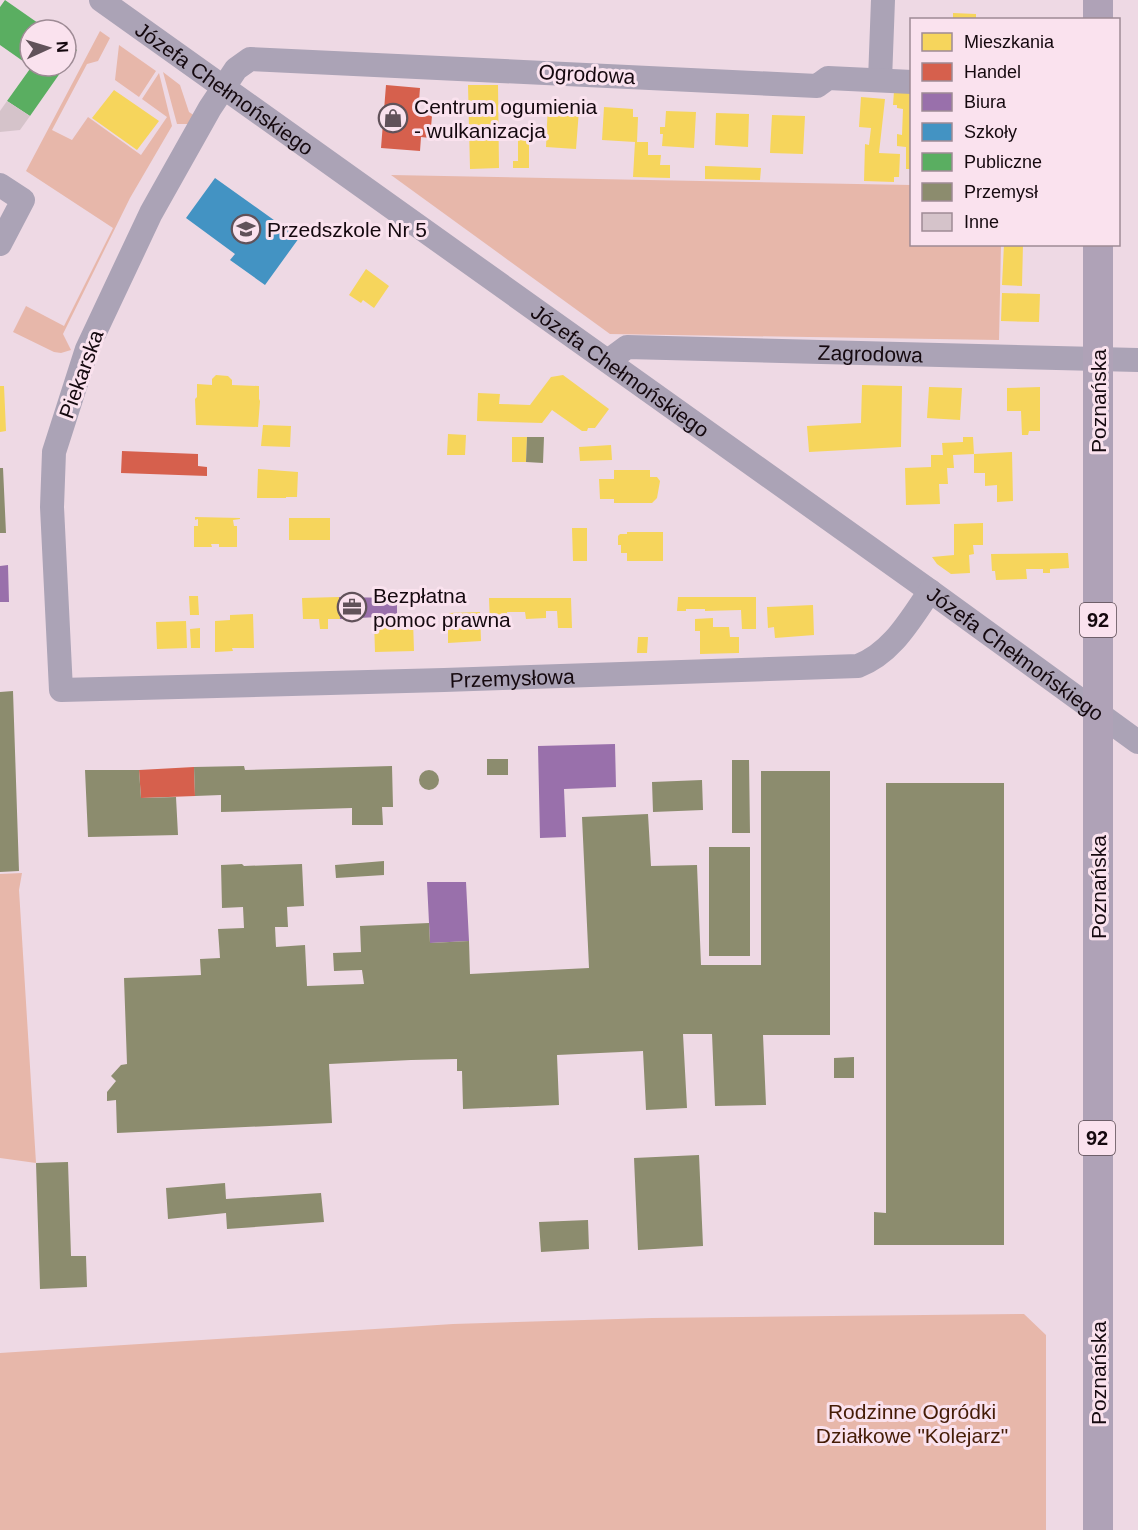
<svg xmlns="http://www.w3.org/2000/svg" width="1138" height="1530" font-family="Helvetica,sans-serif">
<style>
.green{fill:#e7b7aa}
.homes{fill:#f6d55c}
.shops{fill:#d6604d}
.offices{fill:#9970ab}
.schools{fill:#4393c3}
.public{fill:#5aae61}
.industry{fill:#8c8c6e}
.building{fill:#d5c3ca}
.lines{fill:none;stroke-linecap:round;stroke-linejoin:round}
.minor{stroke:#aba3b6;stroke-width:24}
.major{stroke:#afa2b7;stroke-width:30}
.labels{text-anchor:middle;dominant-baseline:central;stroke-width:6;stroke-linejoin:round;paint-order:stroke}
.shield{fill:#fae2ee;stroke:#5a4a52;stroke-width:1.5}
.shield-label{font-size:20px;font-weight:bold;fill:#15090f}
.street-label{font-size:21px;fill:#15090f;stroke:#fae2ee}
.poi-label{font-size:21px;fill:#15090f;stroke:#fae2ee;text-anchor:start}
.park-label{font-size:21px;fill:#451c06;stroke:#fae2ee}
</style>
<rect width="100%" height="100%" fill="#eed9e4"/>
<path class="green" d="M100,31L110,38L98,61L87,64L52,130L72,140L88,117L141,155L167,117L142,99L159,73L172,126L130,198L63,334L71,350L61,353L54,352L13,332L26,306L64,326L113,228L26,171Z
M119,45L156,71L139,97L115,80Z
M163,72L180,85L189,112L195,116L190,124H177Z
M391,175L911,185L912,244L1001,245L999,340L610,334Z
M22,873L19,890L36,1163L0,1158V874Z
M1024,1314L1046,1335V1530H0V1353L453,1324L652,1318Z"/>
<path class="homes" d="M953,13L976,14V20H953Z
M468,85H498L499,168L470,169Z
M114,90L159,121L137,150L92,118Z
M894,91H912V169H906V147L897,146V134L902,135L903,109L897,108V105H893Z
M861,97L885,99L879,153L900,154L899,177H894V182L864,181L865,144L869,145L871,128L859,127Z
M548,103L562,104V109L579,110L576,149L546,147Z
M604,107L633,109V117H638L637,142H648V155H661L660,165H670V178L633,177L635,142L602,140Z
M666,111L696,112L694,148L662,146L663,134H660V127H665Z
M716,113L749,114L748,147L715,145Z
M772,115L805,116L803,154L770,153Z
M518,138H529V168H513V161H518Z
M705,166L761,168L760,180L705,179Z
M1004,244H1023L1022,286L1002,285Z
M366,269L389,286L374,308L363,300L361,303L349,295Z
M1002,293L1040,294L1039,322L1001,321Z
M216,375L228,376L232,380V385L259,386V399L260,401L258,427L196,425L195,399L197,397V384L212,385V379Z
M563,375L609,409L595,428H588L587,431H582L552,410L542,423L477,421L478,393L500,394L499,404L530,405L551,377Z
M862,385L902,386L901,447L809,452L807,426L861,423Z
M0,386H4L6,431L0,432Z
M929,387L962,388L960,420L927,418Z
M1040,387V431H1029L1028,435H1022L1021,411H1007V388Z
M263,425L291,426L290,447L261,446Z
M448,434L466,435L465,455H447Z
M512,437H527L526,462H512Z
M963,437H973L974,454L953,455L954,468H947L948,484H939L940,504L906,505L905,468L931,467V455H943L942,443L963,442Z
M611,445L612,460L580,461L579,447Z
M1012,452L1013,501L997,502V485L985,486V473H974V454Z
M258,469L298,472L297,497H286V498H257Z
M614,470H650V477H657L660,481L657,498L652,503H614V499H600L599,479H614Z
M195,517L240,518V519L233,520L234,526H237V547H219V544H211L212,547H194V526H198V519L195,520Z
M289,518H330V540H289Z
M983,523V545H973L974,554L969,555L970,573L951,574L937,564L932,557L954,555V524Z
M572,528H587V561H573Z
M627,532H663V561H627V553H621V545H618V536L620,534H627Z
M1068,553L1069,568L1050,569V573H1043V569H1026L1027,579L996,580L995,571H992L991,554Z
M189,596H198L199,615H190Z
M339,597L340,619H328V629H320L319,619H303L302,598Z
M678,597H756V629H742L741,610L705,611V609H686V611H677Z
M489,598H571L572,628H558L557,611H546V618L526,619L525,612H507L508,625H490Z
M813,605L814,635L775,638L774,627L768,628L767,607Z
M480,612L481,641L448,643V613Z
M253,614L254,648H232L233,651L215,652V621L230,620V615Z
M713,618V627H729L730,637H739V653L700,654V631H695V619Z
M413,620L414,651L375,652L374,621Z
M186,621L187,648L157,649L156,622Z
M200,628V648H191L190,629Z
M638,637H648L647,653H637Z"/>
<path class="shops" d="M386,85L420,88L418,114L432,116L430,138L421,137L420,151L381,148Z
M122,451L198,454V466L207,467V476L121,473Z
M194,767L195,796L141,798L139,770Z"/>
<path class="offices" d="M8,565L9,602H0V566Z
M339,597L397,598V616L340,619Z
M615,744L616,787L564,789L566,837L540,838L538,746Z
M427,882H466L469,941L430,943Z"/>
<path class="schools" d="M215,178L299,238L265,285L230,260L235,254L186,218Z"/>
<path class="public" d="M5,0L48,30H30V66L0,45V7Z
M66,42L77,50L66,65Z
M32,66H65L30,116L7,101Z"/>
<path class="industry" d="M527,437H544L543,463L526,462Z
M0,468H3L6,533H0Z
M13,691L19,871L0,872V692Z
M487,759H508V775H487Z
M732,760H749L750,833H732Z
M244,766L245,770L392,766L393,807H382L383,825H352V808L221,812V795L195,796L194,767Z
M419 780a10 10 0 1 1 20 0a10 10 0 1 1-20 0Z
M85,770H139L141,798L176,797L178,835L88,837Z
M761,771H830V1035H763L766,1105L715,1106L712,1034H683L687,1108L646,1110L643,1051L557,1055L559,1105L463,1109L462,1071H457V1059L411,1060L329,1064L332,1123L117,1133L116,1100L107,1101V1092L116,1081L111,1076L121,1065L127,1064L124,978L201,975L200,959L220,958L218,929L244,928L243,907L222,908L221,865L242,864L244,866L302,864L304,906L287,907L288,927H275L276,947L305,945L307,986L364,984L362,970L334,971L333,953L361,952L360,926L429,923L430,943L469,941L470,974L589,968L582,817L648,814L651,866L697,865L701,965H761Z
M702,780L703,810L653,812L652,782Z
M886,783H1004V1245H874V1212L886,1213Z
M709,847H750V956H709Z
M384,861V875L336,878L335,865Z
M854,1057V1078H834V1058Z
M699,1155L703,1246L638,1250L634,1158Z
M68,1162L71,1256H86L87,1287L40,1289L36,1163Z
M225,1183L226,1199L321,1193L324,1222L227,1229L226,1213L168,1219L166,1188Z
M588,1220L589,1249L541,1252L539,1222Z"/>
<path class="building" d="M7,101L30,116L20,130L0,132V111Z"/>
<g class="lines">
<g class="minor">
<path id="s1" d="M101,0L930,591L1138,742"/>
<path d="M880,80L883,0"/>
<path id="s2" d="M912,82L828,78L817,86L250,59L236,69L210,108L151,213L87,349L54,452L52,507L61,690L444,680L858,666C892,653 910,620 930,591"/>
<path d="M0,185L23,200L0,244"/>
<path id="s3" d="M608,361L627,347L1138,360"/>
</g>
<path class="major" d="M1098,0V20
M1098,1530V244"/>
</g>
<defs>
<g id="shop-ring" transform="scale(1.5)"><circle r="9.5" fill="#fae2ee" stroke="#61525a" stroke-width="1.5"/><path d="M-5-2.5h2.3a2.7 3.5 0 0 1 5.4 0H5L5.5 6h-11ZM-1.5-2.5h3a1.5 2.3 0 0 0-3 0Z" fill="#61525a"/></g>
<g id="school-ring" transform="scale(1.5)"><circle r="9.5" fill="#fae2ee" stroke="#61525a" stroke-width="1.5"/><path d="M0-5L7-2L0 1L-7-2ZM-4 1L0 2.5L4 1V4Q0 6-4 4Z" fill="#61525a"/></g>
<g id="office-ring" transform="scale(1.5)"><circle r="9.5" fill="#fae2ee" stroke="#61525a" stroke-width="1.5"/><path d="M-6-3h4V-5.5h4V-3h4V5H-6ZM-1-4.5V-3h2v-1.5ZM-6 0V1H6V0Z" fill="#61525a"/></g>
</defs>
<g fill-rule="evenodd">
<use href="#shop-ring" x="393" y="118"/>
<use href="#school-ring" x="246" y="229"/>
<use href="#office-ring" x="352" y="607"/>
</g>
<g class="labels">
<g class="shield">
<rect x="1080" y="603" width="36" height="34" rx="4.5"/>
<rect x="1079" y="1121" width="36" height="34" rx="4.5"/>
</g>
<g class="shield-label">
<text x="1098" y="620">92</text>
<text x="1097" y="1138">92</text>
</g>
<g class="street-label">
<text transform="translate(587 74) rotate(3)">Ogrodowa</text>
<text stroke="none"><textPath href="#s1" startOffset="152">Józefa Chełmońskiego</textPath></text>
<text stroke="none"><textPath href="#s3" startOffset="267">Zagrodowa</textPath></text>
<text stroke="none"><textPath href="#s1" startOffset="638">Józefa Chełmońskiego</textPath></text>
<text transform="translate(81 374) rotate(-70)">Piekarska</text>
<text transform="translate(1098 401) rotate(-90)">Poznańska</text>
<text stroke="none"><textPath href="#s1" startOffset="1124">Józefa Chełmońskiego</textPath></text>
<text stroke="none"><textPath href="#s2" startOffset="1798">Przemysłowa</textPath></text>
<text transform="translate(1098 887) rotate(-90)">Poznańska</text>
<text transform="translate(1098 1373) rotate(-90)">Poznańska</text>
</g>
<g class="poi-label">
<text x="414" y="106">Centrum ogumienia<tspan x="414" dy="24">- wulkanizacja</tspan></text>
<text x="267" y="229">Przedszkole Nr 5</text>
<text x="373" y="595">Bezpłatna<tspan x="373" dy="24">pomoc prawna</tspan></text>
</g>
<g class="park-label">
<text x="912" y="1411">Rodzinne Ogródki<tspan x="912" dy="24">Działkowe "Kolejarz"</tspan></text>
</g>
</g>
<rect x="910" y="18" width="210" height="228" fill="#fae2ee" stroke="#9e8b95" stroke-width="1.5"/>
<rect x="922" y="33" width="30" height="18" fill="#f6d55c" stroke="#9e8b95" stroke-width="1.5"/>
<text x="964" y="48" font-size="18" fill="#15090f">Mieszkania</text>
<rect x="922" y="63" width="30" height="18" fill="#d6604d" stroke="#9e8b95" stroke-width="1.5"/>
<text x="964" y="78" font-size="18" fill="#15090f">Handel</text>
<rect x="922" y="93" width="30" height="18" fill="#9970ab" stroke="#9e8b95" stroke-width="1.5"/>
<text x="964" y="108" font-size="18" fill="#15090f">Biura</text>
<rect x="922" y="123" width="30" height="18" fill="#4393c3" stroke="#9e8b95" stroke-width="1.5"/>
<text x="964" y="138" font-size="18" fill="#15090f">Szkoły</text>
<rect x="922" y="153" width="30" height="18" fill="#5aae61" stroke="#9e8b95" stroke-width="1.5"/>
<text x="964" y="168" font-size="18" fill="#15090f">Publiczne</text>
<rect x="922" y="183" width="30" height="18" fill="#8c8c6e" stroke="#9e8b95" stroke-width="1.5"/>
<text x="964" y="198" font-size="18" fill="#15090f">Przemysł</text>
<rect x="922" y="213" width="30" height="18" fill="#d5c3ca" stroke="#9e8b95" stroke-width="1.5"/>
<text x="964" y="228" font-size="18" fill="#15090f">Inne</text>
<g transform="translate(48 48) rotate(86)"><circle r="28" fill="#fae2ee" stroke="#9e8b95" stroke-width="1.5"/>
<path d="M0-4.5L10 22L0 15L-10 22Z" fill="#61525a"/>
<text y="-9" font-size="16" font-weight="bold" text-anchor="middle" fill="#15090f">N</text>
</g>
</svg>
